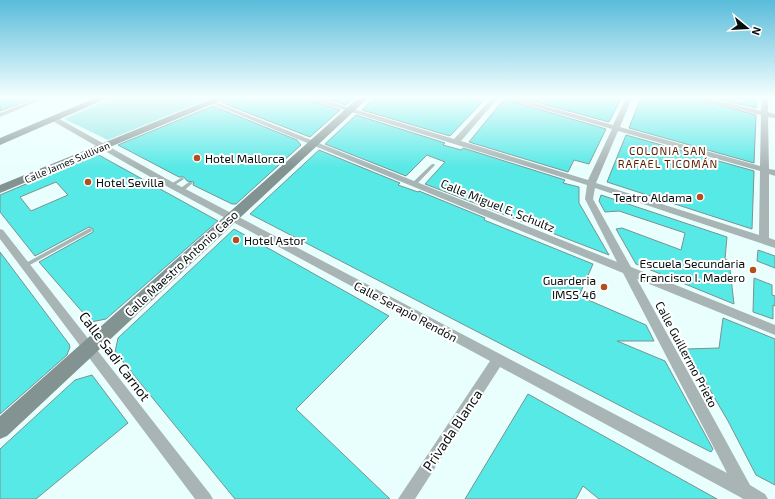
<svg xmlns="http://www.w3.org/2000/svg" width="775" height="499" font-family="'Exo 2',sans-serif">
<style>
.green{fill:#8ee6e3}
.building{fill:#56e9e6;stroke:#799291;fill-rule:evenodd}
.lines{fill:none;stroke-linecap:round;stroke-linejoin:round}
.lane{fill:#a9b4b4;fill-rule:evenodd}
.street{fill:#a9b4b4;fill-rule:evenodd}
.secondary{fill:#829392;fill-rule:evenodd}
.poi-dot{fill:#b34f1d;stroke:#fff;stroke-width:1.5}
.labels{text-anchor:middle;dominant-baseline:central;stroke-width:4;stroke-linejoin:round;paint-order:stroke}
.far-street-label{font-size:10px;fill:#060e0e;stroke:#fff}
.far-neighbourhood-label{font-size:11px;letter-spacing:1px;fill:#5c1d00;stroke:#fff}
.poi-label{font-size:12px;fill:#060e0e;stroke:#fff;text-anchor:start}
.street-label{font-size:12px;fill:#060e0e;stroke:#fff}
.near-street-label{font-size:14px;fill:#060e0e;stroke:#fff}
</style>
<rect width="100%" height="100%" fill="#e9fffe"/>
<path class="green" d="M112,98H211L108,140L64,119Z"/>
<path class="building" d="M0,98H34L0,111Z
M230,98H307L309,100L340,110L310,137L220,102Z
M322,98H354L346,105Z
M374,98H486L450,136L362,110Z
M505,98L507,100L606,129L589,164L574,160L568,172L469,142Z
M521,98H621L609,122Z
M641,98H683L691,100V98H695L756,115L754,163L629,128Z
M713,98H756V108Z
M213,106L297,140L301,145L236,204H232L193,185L194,182L187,181L184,177H179L118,145Z
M356,115L445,143L443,145L461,150L463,148L565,180L563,183L579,187V203L609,255L425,184L445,162L427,155L406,176L325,144Z
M626,135L754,171L752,229L607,182Z
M319,150L400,183L398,185L418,192L419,191L485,218L484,220L593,264L579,296L646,325L654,341H617L665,361L713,449L711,452L640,416L250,214Z
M97,154L218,221L106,319L91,322L39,262L93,232V229L89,227L35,256L0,212V195ZM56,182L68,195L31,211L20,197Z
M601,195L727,237L725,259L729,261L734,304L636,264L616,229L622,228L681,250L685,233L619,211L605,212L599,201Z
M234,229L389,316L296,409L390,499H235L115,352L118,338Z
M758,250L775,256V268L757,261Z
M0,252L69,344L70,347L67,355L0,414Z
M754,278L772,285V295L775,296V306L773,305V319L753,312Z
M723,318L775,339V485L756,475L728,421L686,349L719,348Z
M92,375L128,423L36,499H0V449L75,380Z
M528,394L717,499H599L583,486L576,499H465Z"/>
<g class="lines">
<path class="lane" d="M432,164H434L435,165L416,185H412V183Z
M181,178H183L184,179L173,186H169V185Z
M189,182H191L193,183L182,192H178V190Z
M90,228L92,230V231L28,266H24L23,265L24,264Z"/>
<path class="street" d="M38,98H46L0,117V113Z
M308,98H317L454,139L492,98H498L461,141L588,180L612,129L507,99L506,98H516L613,125L626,98H632L620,127L760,166L761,115L696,98H707L761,111L762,98H768V112L775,114V118L768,117L769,169L775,170V176L769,174V238L775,240V248L595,188L593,199L631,267L775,325V335L637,279L750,485L765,494L768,499H743L740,497L500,367L415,499H398L490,361L168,187L49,119L56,117L174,183L727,473L623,273L208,102L213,101L617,262L585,199L587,185L309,99ZM618,131L760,171L759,235L596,183Z
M0,229L3,230L210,494L213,499H195L0,239Z"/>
<path class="secondary" d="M95,98H108L0,145V138Z
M214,98H227L0,193V185Z
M358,98H368L7,436L0,439V416Z"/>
</g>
<linearGradient id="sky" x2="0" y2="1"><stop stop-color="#59bcda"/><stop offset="0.58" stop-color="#f5ffff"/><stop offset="1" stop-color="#f5ffff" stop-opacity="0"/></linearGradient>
<rect width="775" height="168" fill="url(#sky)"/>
<g class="poi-dot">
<circle cx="197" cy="158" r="4"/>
<circle cx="88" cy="182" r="4"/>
<circle cx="700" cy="197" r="4"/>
<circle cx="236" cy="240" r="4"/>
<circle cx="753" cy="270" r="4"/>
<circle cx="604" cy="287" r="4"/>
</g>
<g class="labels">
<g class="far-street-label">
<text transform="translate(67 162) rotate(-23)">Calle James Sullivan</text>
</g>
<g class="far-neighbourhood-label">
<text x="668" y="150">COLONIA SAN<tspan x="668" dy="13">RAFAEL TICOMÁN</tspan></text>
</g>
<g class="poi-label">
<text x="205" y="158">Hotel Mallorca</text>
<text x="96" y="182">Hotel Sevilla</text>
<text x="692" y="197" text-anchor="end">Teatro Aldama</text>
<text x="244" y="240">Hotel Astor</text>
<text x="745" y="263" text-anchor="end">Escuela Secundaria<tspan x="745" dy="14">Francisco I. Madero</tspan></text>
<text x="596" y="280" text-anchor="end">Guarderia<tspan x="596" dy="14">IMSS 46</tspan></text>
</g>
<g class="street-label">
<text transform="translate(498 205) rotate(22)">Calle Miguel E. Schultz</text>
<text transform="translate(181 263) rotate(-43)">Calle Maestro Antonio Caso</text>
<text transform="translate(406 311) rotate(28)">Calle Serapio Rendón</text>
<text transform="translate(687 354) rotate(62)">Calle Guillermo Prieto</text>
</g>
<g class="near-street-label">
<text transform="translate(115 356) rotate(53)">Calle Sadi Carnot</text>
<text transform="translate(452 430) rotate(-56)">Privada Blanca</text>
</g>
</g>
<g transform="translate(747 28) rotate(108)" stroke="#ffffff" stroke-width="3" paint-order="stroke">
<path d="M0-3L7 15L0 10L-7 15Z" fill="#060e0e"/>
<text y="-6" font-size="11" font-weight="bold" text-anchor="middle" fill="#060e0e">N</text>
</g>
</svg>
